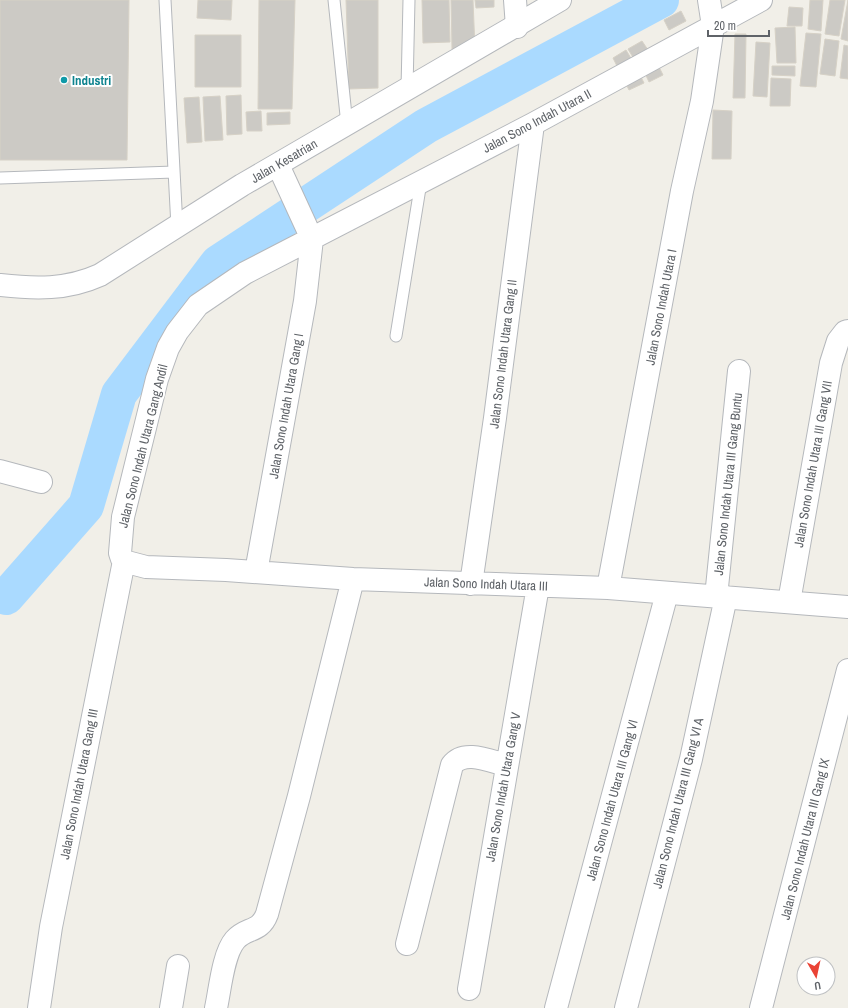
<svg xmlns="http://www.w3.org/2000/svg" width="848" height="1008" font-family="'Archivo Narrow',sans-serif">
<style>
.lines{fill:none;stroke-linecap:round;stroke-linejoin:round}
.river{stroke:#aadaff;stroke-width:36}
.building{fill:#cccac5;stroke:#d6d1c6}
.service-casing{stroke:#b5b8bc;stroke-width:13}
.minor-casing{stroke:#b5b8bc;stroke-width:24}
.tertiary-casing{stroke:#b5b8bc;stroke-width:24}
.service{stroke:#fff;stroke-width:11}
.minor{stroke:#fff;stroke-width:22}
.tertiary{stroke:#fff;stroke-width:22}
.culture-dot{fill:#0f9aa8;stroke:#fff;stroke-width:1.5}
.labels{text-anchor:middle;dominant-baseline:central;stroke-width:4;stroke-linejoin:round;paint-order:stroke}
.culture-label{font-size:13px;font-weight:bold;fill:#0d838f;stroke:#fff;text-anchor:start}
.street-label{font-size:13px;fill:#5f6368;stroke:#fff}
</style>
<rect width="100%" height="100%" fill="#f1efe8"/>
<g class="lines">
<path class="river" d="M0,595L6,597L86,506L119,394L218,263L426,126L661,0"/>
</g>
<path class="building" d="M0,0H129L127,160H0Z
M198,0H232L231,20L197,18Z
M259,0H295L292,109H258Z
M346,0H378V88L349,89Z
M422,0H449L450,42L423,43Z
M451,0H473L475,49H452Z
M475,0H494V7L476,8Z
M810,0H823L821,31L808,29Z
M830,0H845L839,36L825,34Z
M848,0V41L841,39Z
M789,7L803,8L802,26H787Z
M681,11L686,21L669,30L664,20Z
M795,27L796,63H777L775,28Z
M806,33L821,34L816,87L800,86Z
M735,34H746L745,98H733Z
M195,35H241V87H195Z
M825,39L839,41L835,76L820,74Z
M642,41L648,50L634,59L628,49Z
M756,42L770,43L767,97L753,96Z
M844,45L848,46V79L840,78Z
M626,50L632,60L618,68L613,58Z
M658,65L663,75L649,82L644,71Z
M772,66H795V76L772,75Z
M639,73L644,83L629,90L624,80Z
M771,78L791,79L790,106H770Z
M241,95L242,134L227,135L226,96Z
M220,96L223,140L205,141L203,97Z
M199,97L202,142L187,143L184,98Z
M713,110L732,111L731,159H712Z
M261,111L262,131H247L246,112Z
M290,112V124L267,125V113Z"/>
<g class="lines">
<g class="service-casing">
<path id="service" d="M165,0L177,227
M334,0L347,125
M407,89L409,0
M0,178L174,172
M396,336L421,182"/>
</g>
<g class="minor-casing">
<path id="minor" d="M515,0L517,27
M761,0L533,124L245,273L198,305L177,332L168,348L157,379L123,517L120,553L122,559L127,562L146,567L226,570L353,579L608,588L848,607
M278,165L312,239
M0,471L41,482
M256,572L305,301L312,239
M471,584L495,418L533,124
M608,588L682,191L702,101L713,26L709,0
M716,597L739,371
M789,602L831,363L838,341L845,332L848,331
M407,944L452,765C464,749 490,761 506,765
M469,989L538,586
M39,1008L51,927L124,561
M171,1008L178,966
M216,1008C220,990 223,954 235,940C246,927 260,933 267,914L299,796L353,579
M556,1008L667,593
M626,1008L691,759L726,597
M761,1008L848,670"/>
</g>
<g class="tertiary-casing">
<path id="tertiary" d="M0,285C35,289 67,290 100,275L242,185L560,0"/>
</g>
<use href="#service" class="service"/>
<use href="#minor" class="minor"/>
<use href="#tertiary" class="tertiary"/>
</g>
<circle class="culture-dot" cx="64" cy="80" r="4"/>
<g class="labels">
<g class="culture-label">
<text x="72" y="80">Industri</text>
</g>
<g class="street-label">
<text transform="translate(537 121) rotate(-28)">Jalan Sono Indah Utara II</text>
<text transform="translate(284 161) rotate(-30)">Jalan Kesatrian</text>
<text transform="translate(661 307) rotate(-79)">Jalan Sono Indah Utara I</text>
<text transform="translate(503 354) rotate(-83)">Jalan Sono Indah Utara Gang II</text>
<text transform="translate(286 406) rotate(-80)">Jalan Sono Indah Utara Gang I</text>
<text transform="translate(143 446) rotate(-76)">Jalan Sono Indah Utara Gang Andil</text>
<text transform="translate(813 464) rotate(-80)">Jalan Sono Indah Utara III Gang VII</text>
<text transform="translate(728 484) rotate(-84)">Jalan Sono Indah Utara III Gang Buntu</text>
<text transform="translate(486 584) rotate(2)">Jalan Sono Indah Utara III</text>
<text transform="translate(79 784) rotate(-79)">Jalan Sono Indah Utara Gang III</text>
<text transform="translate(503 787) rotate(-80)">Jalan Sono Indah Utara Gang V</text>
<text transform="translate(612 800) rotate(-75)">Jalan Sono Indah Utara III Gang VI</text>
<text transform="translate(678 803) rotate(-76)">Jalan Sono Indah Utara III Gang VI A</text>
<text transform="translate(805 839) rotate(-76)">Jalan Sono Indah Utara III Gang IX</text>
</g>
</g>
<g transform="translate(816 976) rotate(171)"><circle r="19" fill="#ffffff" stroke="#bfc1c3"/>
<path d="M0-3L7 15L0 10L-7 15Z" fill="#ea4335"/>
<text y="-6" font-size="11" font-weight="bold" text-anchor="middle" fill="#5f6368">U</text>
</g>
<path d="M708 30v6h61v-6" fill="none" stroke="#5f6368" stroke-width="2"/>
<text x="714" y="30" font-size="12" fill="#5f6368" stroke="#ffffff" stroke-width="3" paint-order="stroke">20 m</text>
</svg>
